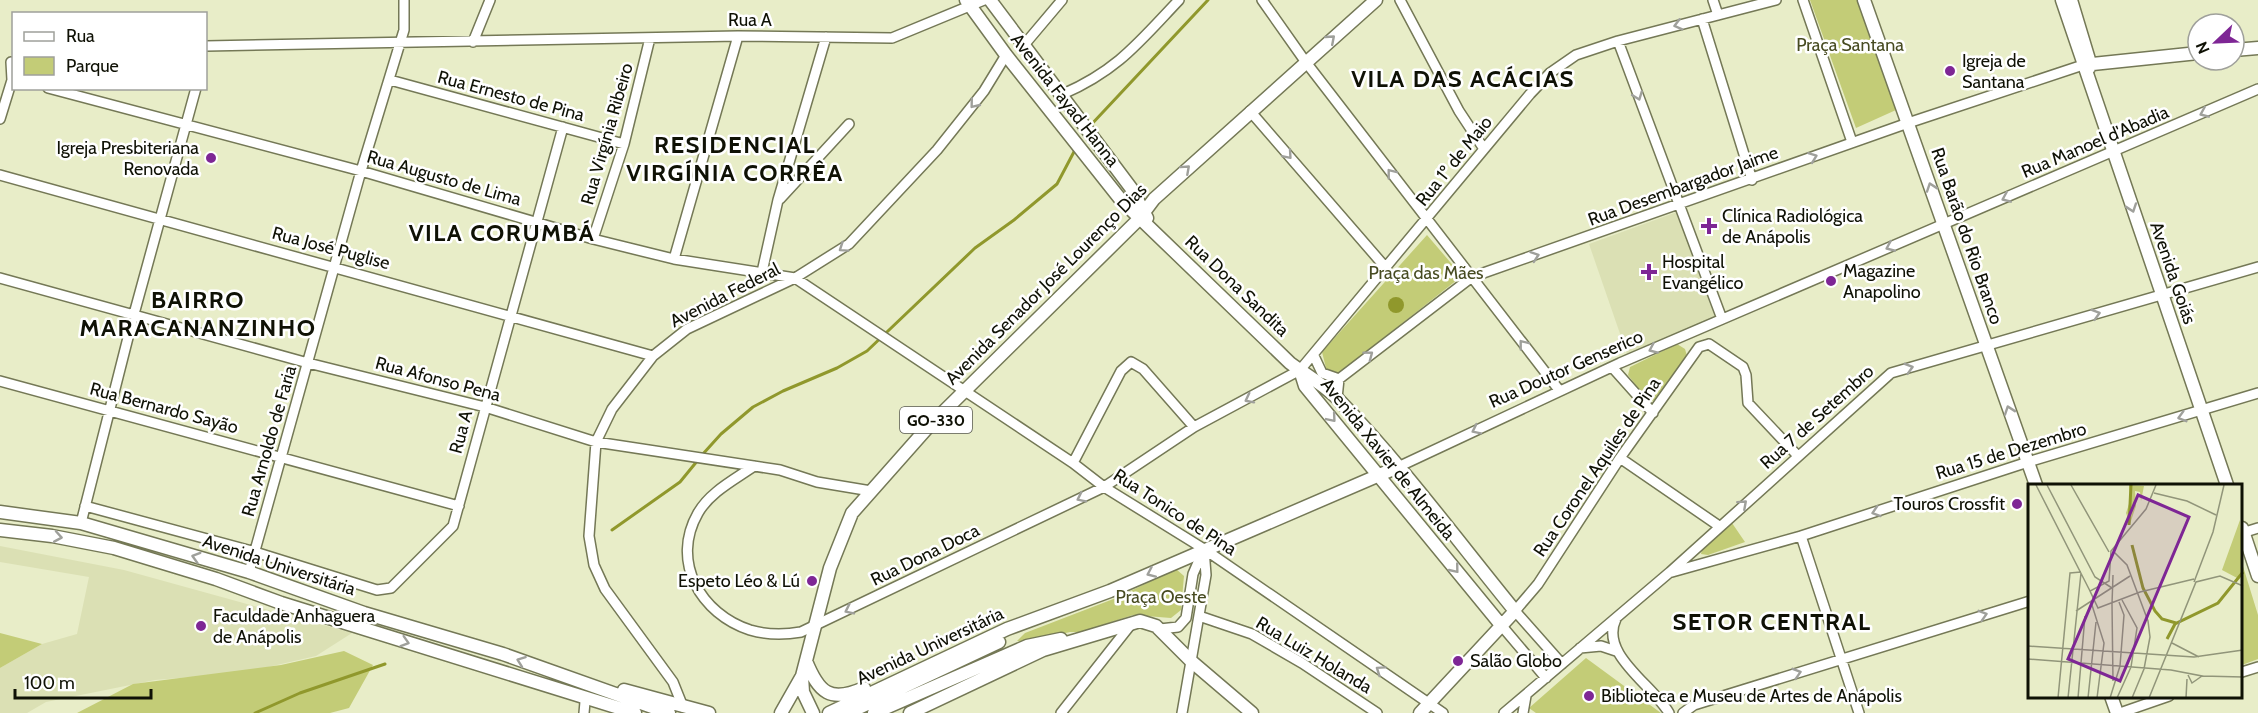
<svg xmlns="http://www.w3.org/2000/svg" width="2258" height="713" font-family="Cabin,sans-serif">
<style>
.built{fill:#dbe0b4}
.green{fill:#c3cc77}
.water{fill:#90982c}
.lines{fill:none;stroke-linecap:round;stroke-linejoin:round}
.stream{stroke:#90982c;stroke-width:3}
.minor-casing{stroke:#747856;stroke-width:12}
.major-casing{stroke:#747856;stroke-width:15}
.minor{stroke:#fff;stroke-width:9}
.major{stroke:#fff;stroke-width:12}
.oneway{stroke:#9fa09b}
.poi-dot{fill:#7e2695;stroke:#fff;stroke-width:2}
.labels{text-anchor:middle;dominant-baseline:central;stroke-width:5;stroke-linejoin:round;paint-order:stroke}
.shield{fill:#fff;stroke:#575850;stroke-width:1.5}
.shield-label{font-size:16px;font-weight:bold;fill:#0f1105}
.street-label{font-size:18px;fill:#0f1105;stroke:#fff}
.park-label{font-size:18px;fill:#474b21;stroke:#fff}
.poi-label{font-size:18px;fill:#0f1105;stroke:#fff;text-anchor:start}
.district-label{font-size:24px;font-weight:bold;letter-spacing:1.5px;fill:#0f1105;stroke:#fff}
.inset-river{fill:none;stroke:#90982c;stroke-width:3}
.inset-road{fill:none;stroke:#91957a;stroke-width:1.5}
.view{fill:#7e2695;fill-opacity:0.15;stroke:#7e2695;stroke-width:3}
.inset-edge{fill:none;stroke:#0f1105;stroke-width:3}
</style>
<rect width="100%" height="100%" fill="#e8edc8"/>
<path class="built" d="M1677,212L1715,318L1627,354L1589,244Z
M0,546L124,570L352,633L316,656L242,673L155,680L46,702L27,713H0V668L42,644L77,634L89,577L0,562Z"/>
<path class="green" d="M1810,0H1858L1896,110L1856,128Z
M1427,235L1462,276L1343,370L1337,374L1327,372L1322,352Z
M1677,344L1685,349L1687,356L1655,400L1649,402L1628,375L1630,367Z
M1732,523L1745,542L1708,555L1701,554L1703,545Z
M2242,563L2258,615V659L2242,665Z
M1176,569L1184,576L1181,610L1171,618L1133,615L1081,632H1070L1028,642L1017,641L1025,633L1116,598Z
M0,633L42,644L0,668Z
M344,651L373,665L349,708L330,713H77L133,684L281,665Z
M1586,658L1661,713H1536L1529,708Z"/>
<path class="water" d="M1388 305a8 8 0 1 1 16 0a8 8 0 1 1-16 0Z"/>
<g class="lines">
<path class="stream" d="M1089,127L1208,0
M702,455L721,434L753,407L783,391L837,368L867,351L975,248L1014,220L1057,184L1076,148
M612,530L680,482L698,460
M255,713L300,693L385,664"/>
<g class="minor-casing">
<path id="minor" d="M1262,0L1305,61L1559,390
M1400,0L1459,111L1484,149
M1713,0L1718,15
M1803,0L1852,142
M1702,19L1752,180
M1618,41L1722,319
M473,42L490,0
M1024,45L1062,0
M206,46L738,36L892,38L984,0
M390,80L624,144
M48,88L361,171L593,239L674,259L795,278L1073,463L1104,487L1204,549L1443,713
M1063,94C1118,70 1139,42 1179,0
M1250,111L1386,268
M0,119L12,80L11,62
M0,175L653,356
M780,199L849,124
M593,239L624,144L650,38
M674,259L738,36
M762,272L778,200L826,37
M0,278L308,363L485,407L596,442L780,470L817,482L871,491
M1709,344L1743,367L1746,375L1748,403L1798,456
M1314,356L1322,373L1339,379
M1612,367L1653,413
M0,381L459,506
M1337,398L1339,379L1472,277L1908,123L2083,65
M1620,458L1719,526
M1073,463L1121,371L1131,362L1143,369L1194,427
M754,466C734,480 710,492 698,513C670,562 701,614 750,630C767,635 784,635 801,632L1104,487L1194,427L1300,370L1530,94L1550,73L1576,55L1618,41L1776,0
M1398,467L1620,363L2258,89
M85,506L255,552L377,590L391,588L453,526L563,127
M81,523L134,314L196,88
M2242,533L2258,528
M1801,536L1859,713
M249,572L361,171L404,30V0
M1672,572L1801,536L2028,462L2258,393
M1199,616L1252,634L1302,663L1377,713
M1616,619C1599,654 1653,685 1669,713
M1501,625L1546,678
M1160,629L1178,627L1186,618L1193,574L1203,551
M1580,648L1601,646L1616,651
M1562,664L1515,611L1538,584L1620,458L1699,347L1709,344
M2242,672L2258,667
M683,707L673,682L605,589L594,565L589,536L596,442L612,409L653,356L687,329L795,278L849,244L937,150L984,91L1006,55
M584,713L585,702
M1061,713L1132,623
M1182,713L1206,575L1204,549
M1504,713L1670,572L1891,373L2258,267
M1523,713L1526,696
M1683,713L1694,705L2030,601
M2120,713L2169,696"/>
</g>
<g class="major-casing">
<path id="major" d="M966,0L1006,55L1121,200L1290,363C1306,375 1323,384 1338,399C1402,465 1457,540 1515,611L1420,713
M990,0L1131,188L1147,218
M1864,0L2036,485
M2062,0L2227,485
M2071,0L2090,63L2089,68
M2234,50L2258,48
M2083,65L2198,53
M1300,370L1305,386L1501,625
M0,512L81,523L249,572L364,613L503,654L669,713
M2242,528L2258,576
M0,530L52,536L114,548L216,579L281,603L635,713
M806,661C819,693 830,703 864,688
M802,677L803,692L813,713
M624,690L709,713
M2111,696L2117,713
M781,713L802,676L830,568L852,513L929,426L1139,219L1154,199L1376,0
M829,713L1007,629L1110,591L1398,467
M848,713L999,642
M874,713L1027,646L1061,639
M910,713L1043,650L1140,621L1156,626L1191,661L1252,713"/>
</g>
<use href="#minor" class="minor"/>
<use href="#major" class="major"/>
</g>
<defs><path id="oneway-chevron" d="M-2-3.5L2.5 0L-2 3.5" fill="none" stroke-width="1.6" stroke-linecap="round" stroke-linejoin="round" transform="scale(1.5)"/></defs>
<g class="oneway">
<use href="#oneway-chevron" transform="translate(1678 25) rotate(165)"/>
<use href="#oneway-chevron" transform="translate(1331 39) rotate(-41)"/>
<use href="#oneway-chevron" transform="translate(1638 96) rotate(69)"/>
<use href="#oneway-chevron" transform="translate(974 104) rotate(129)"/>
<use href="#oneway-chevron" transform="translate(2204 113) rotate(157)"/>
<use href="#oneway-chevron" transform="translate(1288 155) rotate(49)"/>
<use href="#oneway-chevron" transform="translate(1813 157) rotate(-21)"/>
<use href="#oneway-chevron" transform="translate(1186 169) rotate(-42)"/>
<use href="#oneway-chevron" transform="translate(1391 173) rotate(-128)"/>
<use href="#oneway-chevron" transform="translate(1931 187) rotate(-109)"/>
<use href="#oneway-chevron" transform="translate(2006 198) rotate(157)"/>
<use href="#oneway-chevron" transform="translate(2132 208) rotate(71)"/>
<use href="#oneway-chevron" transform="translate(1890 247) rotate(157)"/>
<use href="#oneway-chevron" transform="translate(843 248) rotate(146)"/>
<use href="#oneway-chevron" transform="translate(1535 256) rotate(-19)"/>
<use href="#oneway-chevron" transform="translate(2096 314) rotate(-16)"/>
<use href="#oneway-chevron" transform="translate(1523 344) rotate(-128)"/>
<use href="#oneway-chevron" transform="translate(1653 349) rotate(156)"/>
<use href="#oneway-chevron" transform="translate(1369 355) rotate(-37)"/>
<use href="#oneway-chevron" transform="translate(1909 368) rotate(-16)"/>
<use href="#oneway-chevron" transform="translate(1249 399) rotate(153)"/>
<use href="#oneway-chevron" transform="translate(2009 410) rotate(-109)"/>
<use href="#oneway-chevron" transform="translate(2182 417) rotate(164)"/>
<use href="#oneway-chevron" transform="translate(1332 418) rotate(50)"/>
<use href="#oneway-chevron" transform="translate(1476 430) rotate(154)"/>
<use href="#oneway-chevron" transform="translate(1081 498) rotate(154)"/>
<use href="#oneway-chevron" transform="translate(1743 504) rotate(-42)"/>
<use href="#oneway-chevron" transform="translate(1876 512) rotate(162)"/>
<use href="#oneway-chevron" transform="translate(58 537) rotate(10)"/>
<use href="#oneway-chevron" transform="translate(196 557) rotate(-164)"/>
<use href="#oneway-chevron" transform="translate(1455 569) rotate(51)"/>
<use href="#oneway-chevron" transform="translate(1151 573) rotate(156)"/>
<use href="#oneway-chevron" transform="translate(849 610) rotate(154)"/>
<use href="#oneway-chevron" transform="translate(1983 615) rotate(-17)"/>
<use href="#oneway-chevron" transform="translate(405 642) rotate(17)"/>
<use href="#oneway-chevron" transform="translate(521 661) rotate(-160)"/>
<use href="#oneway-chevron" transform="translate(1380 670) rotate(-146)"/>
<use href="#oneway-chevron" transform="translate(1797 673) rotate(-17)"/>
</g>
<g class="poi-dot">
<circle cx="1950" cy="71" r="6"/>
<circle cx="211" cy="158" r="6"/>
<path d="M1706 217h6v6h6v6h-6v6h-6v-6h-6v-6h6z"/>
<path d="M1646 263h6v6h6v6h-6v6h-6v-6h-6v-6h6z"/>
<circle cx="1831" cy="281" r="6"/>
<circle cx="2017" cy="504" r="6"/>
<circle cx="812" cy="581" r="6"/>
<circle cx="201" cy="626" r="6"/>
<circle cx="1458" cy="661" r="6"/>
<circle cx="1589" cy="696" r="6"/>
</g>
<g class="labels">
<rect class="shield" x="900" y="407" width="72" height="26" rx="4.5"/>
<g class="shield-label">
<text x="936" y="420">GO-330</text>
</g>
<g class="street-label">
<text x="750" y="20">Rua A</text>
<text transform="translate(511 96) rotate(15)">Rua Ernesto de Pina</text>
<text transform="translate(1065 100) rotate(52)">Avenida Fayad Hanna</text>
<text transform="translate(607 134) rotate(-74)">Rua Virgínia Ribeiro</text>
<text transform="translate(2095 142) rotate(-23)">Rua Manoel d'Abadia</text>
<text transform="translate(1454 161) rotate(-51)">Rua 1º de Maio</text>
<text transform="translate(444 178) rotate(16)">Rua Augusto de Lima</text>
<text transform="translate(1683 186) rotate(-20)">Rua Desembargador Jaime</text>
<text transform="translate(1967 236) rotate(71)">Rua Barão do Rio Branco</text>
<text transform="translate(331 248) rotate(15)">Rua José Puglise</text>
<text transform="translate(2173 273) rotate(71)">Avenida Goiás</text>
<text transform="translate(1046 284) rotate(-45)">Avenida Senador José Lourenço Dias</text>
<text transform="translate(1237 286) rotate(44)">Rua Dona Sandita</text>
<text transform="translate(725 295) rotate(-27)">Avenida Federal</text>
<text transform="translate(1566 369) rotate(-24)">Rua Doutor Genserico</text>
<text transform="translate(438 379) rotate(15)">Rua Afonso Pena</text>
<text transform="translate(164 408) rotate(15)">Rua Bernardo Sayão</text>
<text transform="translate(1817 417) rotate(-42)">Rua 7 de Setembro</text>
<text transform="translate(461 432) rotate(-75)">Rua A</text>
<text transform="translate(269 441) rotate(-74)">Rua Arnoldo de Faria</text>
<text transform="translate(2011 451) rotate(-17)">Rua 15 de Dezembro</text>
<text transform="translate(1388 459) rotate(51)">Avenida Xavier de Almeida</text>
<text transform="translate(1597 467) rotate(-56)">Rua Coronel Aquiles de Pina</text>
<text transform="translate(1175 512) rotate(33)">Rua Tonico de Pina</text>
<text transform="translate(925 555) rotate(-26)">Rua Dona Doca</text>
<text transform="translate(279 565) rotate(18)">Avenida Universitária</text>
<text transform="translate(930 646) rotate(-25)">Avenida Universitária</text>
<text transform="translate(1314 655) rotate(31)">Rua Luiz Holanda</text>
</g>
<g class="park-label">
<text x="1850" y="45">Praça Santana</text>
<text x="1426" y="273">Praça das Mães</text>
<text x="1161" y="597">Praça Oeste</text>
</g>
<g class="poi-label">
<text x="1962" y="61">Igreja de<tspan x="1962" dy="21">Santana</tspan></text>
<text x="199" y="148" text-anchor="end">Igreja Presbiteriana<tspan x="199" dy="21">Renovada</tspan></text>
<text x="1722" y="216">Clínica Radiológica<tspan x="1722" dy="21">de Anápolis</tspan></text>
<text x="1662" y="262">Hospital<tspan x="1662" dy="21">Evangélico</tspan></text>
<text x="1843" y="271">Magazine<tspan x="1843" dy="21">Anapolino</tspan></text>
<text x="2005" y="504" text-anchor="end">Touros Crossfit</text>
<text x="800" y="581" text-anchor="end">Espeto Léo &amp; Lú</text>
<text x="213" y="616">Faculdade Anhaguera<tspan x="213" dy="21">de Anápolis</tspan></text>
<text x="1470" y="661">Salão Globo</text>
<text x="1601" y="696">Biblioteca e Museu de Artes de Anápolis</text>
</g>
<g class="district-label">
<text x="1463" y="78">VILA DAS ACÁCIAS</text>
<text x="735" y="144">RESIDENCIAL<tspan x="735" dy="28">VIRGÍNIA CORRÊA</tspan></text>
<text x="502" y="232">VILA CORUMBÁ</text>
<text x="198" y="299">BAIRRO<tspan x="198" dy="28">MARACANANZINHO</tspan></text>
<text x="1772" y="621">SETOR CENTRAL</text>
</g>
</g>
<g transform="translate(2028 484)">
<rect width="214" height="214" fill="#e8edc8"/>
<path d="M101,1L116,2L113,17L112,8L107,7L108,22L102,40L98,29L102,17ZM212,36L215,82L211,95L194,86Z" fill="#c3cc77"/>
<path class="inset-river" d="M101,41L103,1M104,61L115,104L127,127L134,135L148,139M139,155L147,140L190,119L215,88"/>
<path class="inset-road" d="M8,1L62,107M19,1L67,93L84,104M43,1L81,68M128,1L118,25L83,67L81,97L62,107L70,124L112,108L166,95M126,9L159,17L188,31M86,68L99,81L120,137L122,153L116,185M166,98L185,48L196,1M94,116L109,144L103,183M63,118L76,159L69,214M91,118L96,131L92,182M84,120L85,197M84,120L85,91M48,127L102,92M144,159L171,173M0,162L166,173L215,166M0,175L143,186L174,192L164,199L160,191M174,192L215,193M30,214L42,89L53,88M40,214L53,89M50,214L57,132M60,214L68,138M82,214L92,182M89,214L103,183M104,214L116,185M121,214L168,98L192,92L215,102M158,214L159,195"/>
<path class="view" d="M110,11L161,33L92,197L40,175Z"/>
<rect width="214" height="214" class="inset-edge"/>
</g>
<rect x="12" y="12" width="195" height="78" fill="#ffffff" stroke="#9fa09b" stroke-width="1.5"/>
<rect x="24" y="32" width="30" height="9" fill="#ffffff" stroke="#9fa09b" stroke-width="1.5"/>
<text x="66" y="42" font-size="18" fill="#0f1105">Rua</text>
<rect x="24" y="57" width="30" height="18" fill="#c3cc77" stroke="#9fa09b" stroke-width="1.5"/>
<text x="66" y="72" font-size="18" fill="#0f1105">Parque</text>
<g transform="translate(2216 42) rotate(247)"><circle r="28" fill="#ffffff" stroke="#9fa09b" stroke-width="1.5"/>
<path d="M0-4.5L10 22L0 15L-10 22Z" fill="#7e2695"/>
<text y="-9" font-size="16" font-weight="bold" text-anchor="middle" fill="#0f1105">N</text>
</g>
<path d="M15 689v9h136v-9" fill="none" stroke="#0f1105" stroke-width="3"/>
<text x="24" y="689" font-size="18" fill="#0f1105" stroke="#ffffff" stroke-width="4.5" paint-order="stroke">100 m</text>
</svg>
